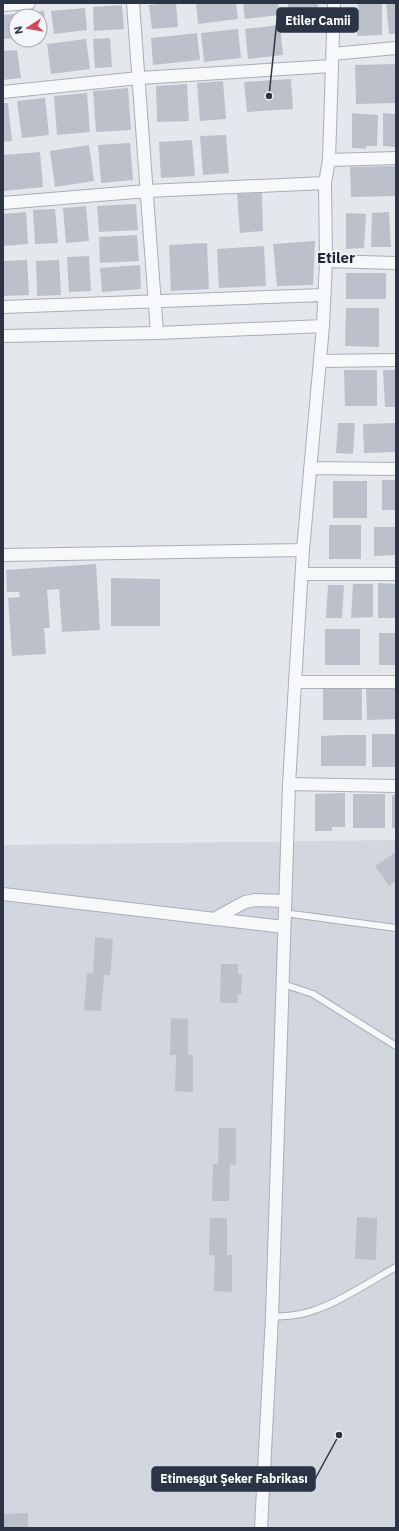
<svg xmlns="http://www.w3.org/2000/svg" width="399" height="1531" font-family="'IBM Plex Sans',sans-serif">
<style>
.built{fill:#d2d6de}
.building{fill:#bbc0ca}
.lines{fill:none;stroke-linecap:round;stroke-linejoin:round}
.service-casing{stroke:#a9aeb7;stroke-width:8}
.minor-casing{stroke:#a9aeb7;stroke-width:14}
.service{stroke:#f7f8fa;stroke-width:6}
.minor{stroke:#f7f8fa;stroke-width:12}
.labels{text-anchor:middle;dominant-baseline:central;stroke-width:3;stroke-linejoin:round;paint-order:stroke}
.district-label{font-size:15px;font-weight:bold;fill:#1d2536;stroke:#f4f6f9}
.leader{fill:none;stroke:#2b3445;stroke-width:1.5}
.callout-dot{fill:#2b3445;stroke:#f4f6f9;stroke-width:1.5}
.callout{fill:#2b3445;stroke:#2b3445;stroke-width:1.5}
.callout-label{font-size:12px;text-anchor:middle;font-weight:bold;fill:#fff}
</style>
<rect width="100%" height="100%" fill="#e4e7ec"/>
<path class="built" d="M396,840V1528H3V845Z"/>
<path class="building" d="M168,3H176L178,27L152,29L149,5Z
M196,3H236L238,19L198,24Z
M243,3H278L279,15L245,19Z
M288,3H318L317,18L288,20Z
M358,3H382V35L357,36Z
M386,3H396V34H389Z
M122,5L124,29L94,31L93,7Z
M85,8L87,30L54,34L51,11Z
M44,11L46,35H40V16H16V38L3,39V15Z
M280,25L283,55L248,59L245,29Z
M238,29L241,58L204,62L201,33Z
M197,33L200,60L153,65L151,38Z
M110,38L112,67L95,68L93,39Z
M86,39L90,69L51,74L47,44Z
M17,50L21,78L3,80V51Z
M396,64V103L356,104L355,65Z
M291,79L293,109L247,112L244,82Z
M223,81L226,119L200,121L197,83Z
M187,84L189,121L157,122L156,86Z
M128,88L131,130L96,132L93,91Z
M87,93L90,132L57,135L54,96Z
M45,98L49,135L22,138L17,101Z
M3,103H8L12,141L3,142Z
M352,113L378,115L377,146H366V149L352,148Z
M383,113L396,114V147L383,146Z
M226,135L229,173L203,175L200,136Z
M192,140L195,176L161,178L159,142Z
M130,143L133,180L101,183L98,145Z
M89,145L94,181L55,187L50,151Z
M40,152L43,187L3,191V155Z
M396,166V196L351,197L350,167Z
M262,193L263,231L240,233L237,194Z
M136,204L138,230L99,232L97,206Z
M86,206L89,241L66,243L63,208Z
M55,209L58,243L35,244L33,210Z
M26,212L28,244L3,246V214Z
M389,212L391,247H371L372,213Z
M346,213L366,214L364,248L346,249Z
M137,235L139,261L100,263L99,237Z
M315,241L313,285L277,286L273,244Z
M207,243L209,289L171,291L169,245Z
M264,246L266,286L219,288L217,249Z
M89,256L91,291L69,292L67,257Z
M27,260L29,295L3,296V261Z
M59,260L61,295L37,296L36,261Z
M140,265L141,289L102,292L100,268Z
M346,273H386V299H346Z
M346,308H379V347L345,346Z
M344,370H377V406H345Z
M383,370H396V407H385Z
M338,423H355L353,454L336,453Z
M396,423V452L364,453L363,424Z
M382,480H396V510H382Z
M333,481H367V518H333Z
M329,525H361V559H329Z
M374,527H396V555L374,556Z
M96,564L100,630L62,632L59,589L47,590L50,628H44L46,654L12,656L8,598L20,597L19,592H7L6,570Z
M111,578L160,579V626H111Z
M378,583L396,584V618H378Z
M353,584H373V617L351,618Z
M328,585H344L342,618H326Z
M325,629H360V665H325Z
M379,633H396V665H379Z
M323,687H362V720H323Z
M366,687H396V719L367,720Z
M372,734H396V767H372Z
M343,735H366V766H321V736Z
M345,793V827H332V831H315V794Z
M353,794H385V828H353Z
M392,795H396V828H392Z
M396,852V881L389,886L375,866Z
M95,937L113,939L110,975H104L101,1011L84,1010L87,973L93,974Z
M221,964H238V974H242L241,994H238L237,1003H220Z
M171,1018L188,1019V1055H193V1092L175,1091L176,1055H170Z
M219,1128H236V1165L230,1164L229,1201H212L213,1164H218Z
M357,1217L377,1218L376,1260L355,1259Z
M210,1218H227V1255H232V1292L214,1291L215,1255H209Z
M28,1513V1528H3V1514Z"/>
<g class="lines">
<g class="service-casing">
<path id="service" d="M284,913L396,928
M283,984L313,994L396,1046
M272,1317C286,1316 299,1316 312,1311C340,1302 369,1282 396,1267"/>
</g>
<g class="minor-casing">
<path id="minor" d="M133,3L157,333
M3,5L29,3
M332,54L396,48
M3,92L139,78L332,66
M329,160L396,158
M3,203L147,191L325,183
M326,261L396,263
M3,307L324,295
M3,336L157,333L323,326
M320,361L396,360
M310,468L396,469
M3,555L303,550
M302,574H396
M295,682H396
M289,784L396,786
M3,894L284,927
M214,919L245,902L255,900L285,901
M261,1528L272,1317L289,784L303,550L323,326L326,261L325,183L329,160L334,3"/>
</g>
<use href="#service" class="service"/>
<use href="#minor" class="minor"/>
</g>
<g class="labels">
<g class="district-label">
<text x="336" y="257">Etiler</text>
</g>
</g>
<path class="leader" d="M269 96L277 20M339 1435L315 1479"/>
<g class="callout-dot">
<circle cx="269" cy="96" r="4"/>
<circle cx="339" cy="1435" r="4"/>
</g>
<g class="callout">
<rect x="277" y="8" width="81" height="24" rx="4"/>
<rect x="152" y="1467" width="163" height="24" rx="4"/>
</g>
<g class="callout-label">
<text x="318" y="25">Etiler Camii</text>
<text x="234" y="1483">Etimesgut Şeker Fabrikası</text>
</g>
<rect width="399" height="1531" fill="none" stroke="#2b3445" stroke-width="8"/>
<g transform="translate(28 28) rotate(258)"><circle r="19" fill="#f4f6f9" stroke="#a4a8b1"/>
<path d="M0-3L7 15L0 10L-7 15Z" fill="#d1495b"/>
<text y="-6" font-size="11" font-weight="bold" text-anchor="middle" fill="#2b3445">N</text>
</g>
</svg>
